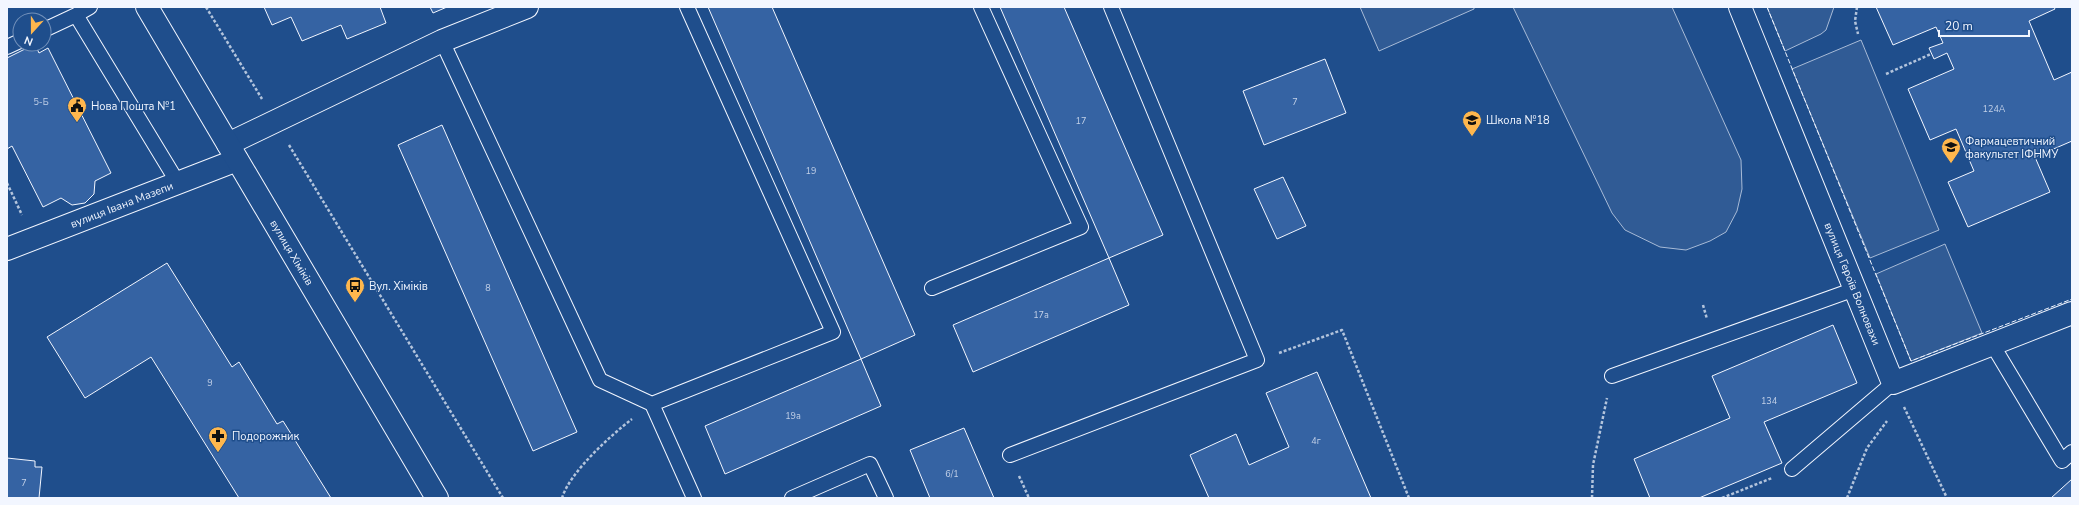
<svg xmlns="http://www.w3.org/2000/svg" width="2079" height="505" font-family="'Nunito Sans',sans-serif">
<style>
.built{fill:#305b95;stroke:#a8bbd7}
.building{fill:#3563a3;stroke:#f2f6ff}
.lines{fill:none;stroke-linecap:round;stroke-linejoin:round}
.lane-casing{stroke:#f2f6ff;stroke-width:16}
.street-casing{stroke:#f2f6ff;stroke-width:24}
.secondary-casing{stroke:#f2f6ff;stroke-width:24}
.path{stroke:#b3c4dc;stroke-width:2.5;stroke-dasharray:3 2;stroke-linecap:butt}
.lane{stroke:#1f4e8c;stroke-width:14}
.street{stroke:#1f4e8c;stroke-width:22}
.secondary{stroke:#1f4e8c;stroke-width:22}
.fence{stroke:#f2f6ff;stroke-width:1;stroke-dasharray:5 2;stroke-linecap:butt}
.labels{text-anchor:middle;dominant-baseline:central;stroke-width:3;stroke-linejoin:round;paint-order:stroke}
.number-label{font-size:9px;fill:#c3d1e8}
.poi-label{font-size:11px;fill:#f2f6ff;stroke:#1f4e8c;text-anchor:start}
.street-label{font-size:11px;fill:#f2f6ff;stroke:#1f4e8c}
</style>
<rect width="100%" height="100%" fill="#1f4e8c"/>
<path class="built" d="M1360,7H1474V9L1379,51Z
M1513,7H1672L1741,160L1742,189L1737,211L1726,232L1710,241L1686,250L1660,247L1625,230L1612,213Z
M1767,7H1834L1826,30L1821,34L1785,51Z
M1861,40L1939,230L1870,258L1792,69Z
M1945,244L1982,333L1911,361L1876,274Z"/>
<path class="building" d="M264,7H380L386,23L347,39L341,25L302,41L291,17L272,25Z
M430,7H447L433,13Z
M708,7H772L915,335L861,359Z
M1000,7H1064L1163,235L1109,258Z
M1876,7H2054L2055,9L2029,21L2054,80L2072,72V141L2035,157L2050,192L1968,227L1948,182L1974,171L1956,129L1930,140L1908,89L1954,69L1947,53L1934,59L1929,48L1943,43L1936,27L1893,45Z
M35,44L39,53L48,48L111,173L95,181L94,194L85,203L72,205L61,198L43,207L12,146L7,149V58Z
M1325,59L1346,113L1264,145L1243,91Z
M442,125L577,432L533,451L398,145Z
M1283,177L1306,226L1277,239L1254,189Z
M1109,258L1129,305L973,372L953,325Z
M167,263L232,367L239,362L277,424L283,421L331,498H239L151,357L85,398L47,337Z
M1833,325L1857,383L1764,422L1782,463L1699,498H1650L1634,459L1730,418L1712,376Z
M861,359L881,406L725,474L705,426Z
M1317,372L1371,498H1209L1190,455L1236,434L1249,465L1289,447L1266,393Z
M964,428L994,498H930L910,450Z
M7,458L35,461V467H42L39,498H7Z
M2072,479V498H2051Z"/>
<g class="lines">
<g class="lane-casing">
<path id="lane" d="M90,7L76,15L178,183
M44,30L76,15
M442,41L600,380L652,404L694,498
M7,47L20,41
M932,288L1081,227L981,7
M1992,344L2062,461L2072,452
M1612,376L1855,289
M652,404L833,332L687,7
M1010,455L1257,360L1111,7
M1792,469L1893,383
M792,498L870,464L886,498"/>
</g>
<g class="street-casing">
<g id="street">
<path id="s1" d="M1740,7L1893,383L2072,313"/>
<path d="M228,144L442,41L527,7"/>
<path id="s2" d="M7,249L237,160"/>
</g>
</g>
<g class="secondary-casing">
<g id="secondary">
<path id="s3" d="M147,7L437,498"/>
</g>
</g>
<path class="path" d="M206,7L262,99
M1857,7L1855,21L1858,34
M1886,74L1931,54
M289,145L503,498
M7,183L22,215
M1703,305L1707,319
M1279,353L1342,330L1409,498
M1904,407L1947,498
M1019,476L1029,498
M562,498C570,472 610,436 632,419
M1592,498L1593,465L1607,398
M1722,498L1772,478
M1847,498L1867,448L1887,421"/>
<use href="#lane" class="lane"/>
<use href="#street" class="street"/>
<use href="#secondary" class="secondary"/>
<path class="fence" d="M1767,7L1911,361L2072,299"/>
</g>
<defs>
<g id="civic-pin" transform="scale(1)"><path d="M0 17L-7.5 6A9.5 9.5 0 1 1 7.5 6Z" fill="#ffb74d" stroke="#1f4e8c"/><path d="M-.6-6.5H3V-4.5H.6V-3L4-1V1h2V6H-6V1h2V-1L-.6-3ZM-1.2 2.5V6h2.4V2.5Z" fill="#111"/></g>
<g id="school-pin" transform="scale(1)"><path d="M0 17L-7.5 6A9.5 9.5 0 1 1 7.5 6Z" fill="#ffb74d" stroke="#1f4e8c"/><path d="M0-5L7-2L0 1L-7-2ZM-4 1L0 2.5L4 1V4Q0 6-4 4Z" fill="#111"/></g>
<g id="university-pin" transform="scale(1)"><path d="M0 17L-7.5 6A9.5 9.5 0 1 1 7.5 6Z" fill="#ffb74d" stroke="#1f4e8c"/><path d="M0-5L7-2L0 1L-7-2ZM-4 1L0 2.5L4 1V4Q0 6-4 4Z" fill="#111"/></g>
<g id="bus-pin" transform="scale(1)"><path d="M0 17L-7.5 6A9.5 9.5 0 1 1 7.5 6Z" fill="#ffb74d" stroke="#1f4e8c"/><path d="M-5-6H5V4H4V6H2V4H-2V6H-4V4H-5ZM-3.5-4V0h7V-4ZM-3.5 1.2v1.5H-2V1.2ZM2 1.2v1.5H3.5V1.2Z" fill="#111"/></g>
<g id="pharmacy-pin" transform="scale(1)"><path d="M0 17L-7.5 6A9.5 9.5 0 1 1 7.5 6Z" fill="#ffb74d" stroke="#1f4e8c"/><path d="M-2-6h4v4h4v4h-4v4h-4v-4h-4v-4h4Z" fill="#111"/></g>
</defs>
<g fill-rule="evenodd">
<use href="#civic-pin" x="77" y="106"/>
<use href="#school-pin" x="1472" y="120"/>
<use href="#university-pin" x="1951" y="147"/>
<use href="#bus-pin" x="355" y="286"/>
<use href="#pharmacy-pin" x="218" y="436"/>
</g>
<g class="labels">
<g class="number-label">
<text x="41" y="102">5-Б</text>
<text x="1295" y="102">7</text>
<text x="1994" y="109">124А</text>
<text x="1081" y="121">17</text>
<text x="811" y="171">19</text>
<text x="488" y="288">8</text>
<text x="1041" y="315">17а</text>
<text x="210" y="383">9</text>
<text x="1769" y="401">134</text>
<text x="793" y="416">19а</text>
<text x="1316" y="441">4г</text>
<text x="952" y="474">6/1</text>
<text x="24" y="483">7</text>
</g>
<g class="poi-label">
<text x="91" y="106">Нова Пошта №1</text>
<text x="1486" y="120">Школа №18</text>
<text x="1965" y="141">Фармацевтичний<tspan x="1965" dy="13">факультет ІФНМУ</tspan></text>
<text x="369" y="286">Вул. Хіміків</text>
<text x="232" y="436">Подорожник</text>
</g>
<g class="street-label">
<text stroke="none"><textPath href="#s2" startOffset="123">вулиця Івана Мазепи</textPath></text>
<text stroke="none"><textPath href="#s3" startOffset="285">вулиця Хіміків</textPath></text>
<text stroke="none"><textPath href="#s1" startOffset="299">вулиця Героїв Волновахи</textPath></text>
</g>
</g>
<rect width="2079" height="505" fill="none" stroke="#f2f6ff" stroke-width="16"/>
<g transform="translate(32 32) rotate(201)"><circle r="19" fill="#1f4e8c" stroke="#7391ba"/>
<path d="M0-3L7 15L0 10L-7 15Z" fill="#ffb74d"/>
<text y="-6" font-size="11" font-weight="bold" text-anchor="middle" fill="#f2f6ff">N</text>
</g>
<path d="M1939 30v6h90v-6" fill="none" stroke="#f2f6ff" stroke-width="2"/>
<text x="1945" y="30" font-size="12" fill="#f2f6ff" stroke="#1f4e8c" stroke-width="3" paint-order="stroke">20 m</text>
</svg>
